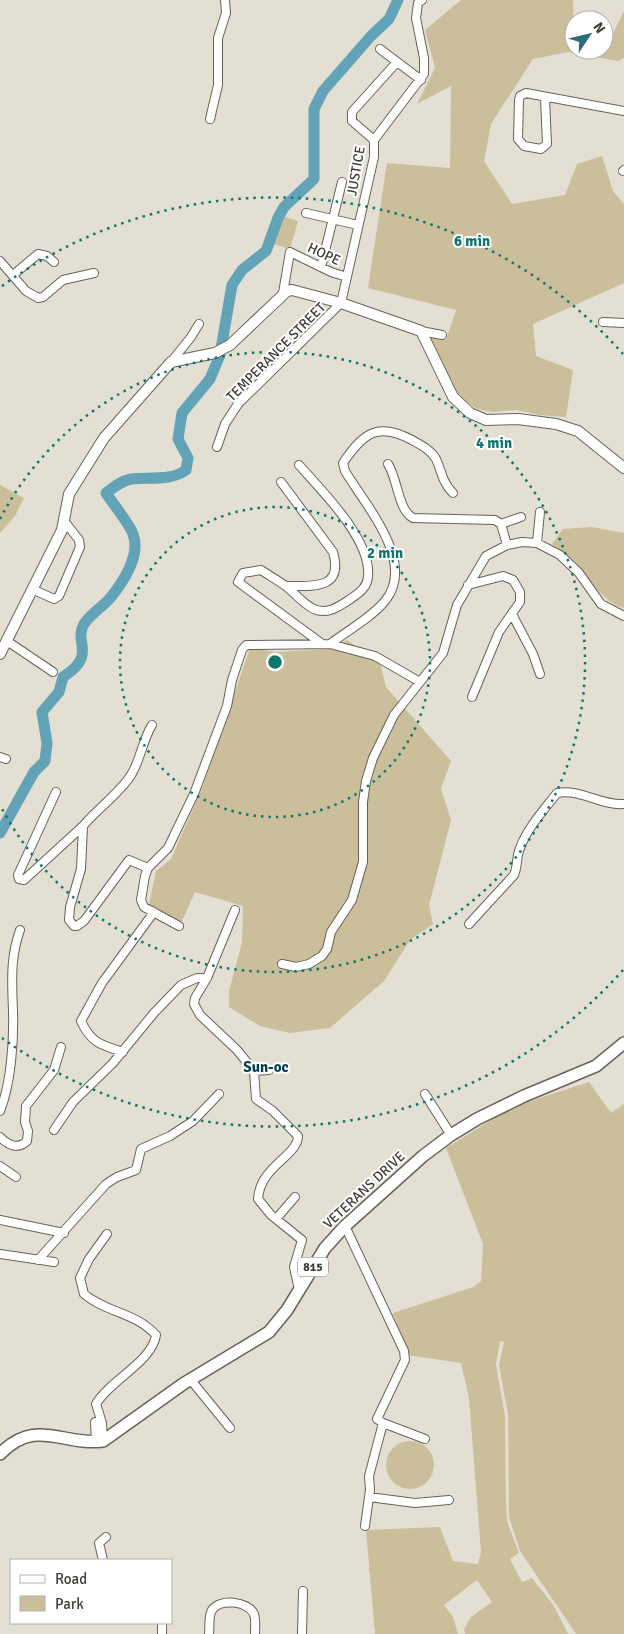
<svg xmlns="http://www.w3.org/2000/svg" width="624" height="1634" font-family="Signika,sans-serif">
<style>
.green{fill:#cbbf9b}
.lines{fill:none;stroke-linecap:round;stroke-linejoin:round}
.river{stroke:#62a3b7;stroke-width:11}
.street-casing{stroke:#666358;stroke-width:10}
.secondary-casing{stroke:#666358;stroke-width:12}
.primary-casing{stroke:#666358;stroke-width:14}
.street{stroke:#fff;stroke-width:8}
.secondary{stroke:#fff;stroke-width:10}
.primary{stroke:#fff;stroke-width:11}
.ring{fill:none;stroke:#0f766e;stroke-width:2.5;stroke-dasharray:2.5 5}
.labels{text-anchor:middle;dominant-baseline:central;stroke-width:4;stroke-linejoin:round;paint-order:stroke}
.shield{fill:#fff;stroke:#777672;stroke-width:1}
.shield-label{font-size:12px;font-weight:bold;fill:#3d3b36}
.street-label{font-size:14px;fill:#3d3b36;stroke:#fff}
.neighbourhood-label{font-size:15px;font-weight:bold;fill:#07414f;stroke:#fff}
.centre{fill:#0f766e;stroke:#fff;stroke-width:2.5}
.ring-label{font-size:15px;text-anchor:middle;font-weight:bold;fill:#0f766e;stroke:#fff;stroke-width:4;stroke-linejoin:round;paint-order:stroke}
</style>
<rect width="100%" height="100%" fill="#e3dfd3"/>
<path class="green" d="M461,0H573L574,50H604V35L613,33L624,11V58L618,61L568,52L533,59L491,124L484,161L512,204L565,195L577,164L602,156L613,191L624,204V283L533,324L536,356L573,370L566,417L540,415L516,410L492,412L477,409L458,396L427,336L433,335L446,340L456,310L368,288L387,163L450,168L451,86L417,104L435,68L425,30Z
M282,216L298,221L290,249L274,244Z
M0,485L24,498L15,516L0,533Z
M592,527L624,533V608C603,602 592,582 579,566C572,558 561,551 552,544L563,529Z
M347,640L380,662L386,687L451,761L441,789L451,820L429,905L433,924L410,940L384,981L330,1028L290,1033L260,1026L229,1007V991L242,942L243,906L195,892L181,923L149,904L156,871L171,859L203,786L250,648L276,652L332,649Z
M589,1082L611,1113L624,1104V1634H576L520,1551L509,1517L508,1415L499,1365L504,1342L500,1341L496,1364L505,1416L506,1502L507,1521L519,1553L510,1559L522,1582L532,1578L554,1606L568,1634H465L464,1629L471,1617L492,1602L477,1580L444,1605L453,1617L458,1634H375L366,1530L440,1527L453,1561L478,1564L481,1552L469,1398L461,1363L407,1355L393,1313L473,1287L481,1281L483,1244L446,1148L512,1107Z
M386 1465a24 24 0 1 1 48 0a24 24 0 1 1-48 0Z"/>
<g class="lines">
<path class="river" d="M0,833L34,772L45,761L47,743L42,712L59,692L63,677C98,655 73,642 84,624C91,613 103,607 111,597C123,582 141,555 133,534C129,523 113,504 106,493C114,487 121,481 131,479C149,477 172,481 186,470L188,458L178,439L182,413L210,379L220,355L232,285L242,270L266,251L278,218L284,207L314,179V109L323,91L371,36L389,19L398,0"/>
<g class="street-casing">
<path id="street" d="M380,49L421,80
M545,98L547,144L541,149L524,146L518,139L519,100L520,96L526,93L624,111
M210,119L218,85V38L226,13L225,0
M374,140L352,121V112L397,62
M623,171L624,170
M306,213L358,225
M0,261L26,291L38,298L43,297L63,280L94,273
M321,267L342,182
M13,275L38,254L47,256L54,262
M283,293L290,252L331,272L347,277
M603,322L624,323
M421,331L442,335
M171,362L191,337L199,324
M217,447L225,424L238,404L341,303L374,157V140L424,74V58L416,18L418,3L422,0
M388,464C398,480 398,510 413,518L495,520L501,524L507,545
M299,465C322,491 372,540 368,577C367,589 357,594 349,600C338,607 327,615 314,609C303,604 296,594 287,587C279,581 270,576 261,570L243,573L238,582L321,643
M281,482L333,552C344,590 313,586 286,586
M501,524L521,517
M537,543L540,512
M468,585L503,576L513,580L520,592V602L499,632L472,697
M32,589L54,599L59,596L80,547L79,540L65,522
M512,614L533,654L540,674
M7,641L53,672
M330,644C347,631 371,618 385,601C417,562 365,505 345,471L343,463C364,432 378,422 412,440C421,445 431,450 436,459C442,472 442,482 453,493
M0,757L6,759
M56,792L18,875L19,879L24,880L83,826
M148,868L129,860L84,921L77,926H74L69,920L70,907L81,869L83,826C98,808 119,794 131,775C141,759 142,741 152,725
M235,910L207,978L195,998L194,1004L200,1015L237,1050L254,1071L256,1099L273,1111L298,1136C298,1156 260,1166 258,1199L271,1215L302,1240L294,1267L299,1290
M469,924L514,875C518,866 516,857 520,848C528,827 543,811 557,793C579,788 601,806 624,804
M179,926L144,907L141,900L145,876L148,868L168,848L194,794L227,706L232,680L242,650L246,645L330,644L375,656L420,682
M282,964L296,967L309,964L322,956L327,949L331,932L352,900L363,862V802L366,781L373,758L394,715L443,653L457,605L486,556L507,545L522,542L537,543L560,555L579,573L601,604L624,616
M123,1052C101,1045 91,1043 81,1021L102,983L154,912
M254,1071L269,1070
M425,1094L451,1135
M0,1111C11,1084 14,1040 13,1011C12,982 10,958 20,930
M54,1130L73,1102L113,1063L154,1013L181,985L197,978H207
M0,1137C8,1145 18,1150 27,1141L28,1131L25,1122L26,1106L54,1070L61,1047
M0,1166L16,1177
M276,1219L295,1197
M0,1220L64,1233
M345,1226L404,1351L405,1360L377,1419L383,1423L425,1439
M0,1254L54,1262
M38,1260L106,1184L117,1177L136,1170L141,1149L170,1136L193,1121L219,1094
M190,1379L230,1428
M103,1441L102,1423L96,1404C110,1380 152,1362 156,1335C135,1312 107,1313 84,1294L80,1278L89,1259L107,1234
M96,1442L95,1422L99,1420
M369,1497L415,1503L449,1500
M365,1526L370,1490L369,1476L383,1423
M103,1560L99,1543L106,1537
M162,1623V1634
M209,1634C210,1626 208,1617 212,1610C220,1598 248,1601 254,1614C256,1620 255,1628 255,1634
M302,1634L303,1591"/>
</g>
<g class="secondary-casing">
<path id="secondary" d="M0,654L62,530L69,494L104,438L171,362L215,353L230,345L287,291L292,290L341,303L421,331L453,397L470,413L486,420L518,419L556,424L578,431L624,468"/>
</g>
<g class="primary-casing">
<path id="primary" d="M0,1454C36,1417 62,1446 103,1441L183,1384L269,1332L287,1310L325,1248L345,1226L423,1156L451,1135L477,1119L524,1096L596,1066L624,1043"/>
</g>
<use href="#street" class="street"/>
<use href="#secondary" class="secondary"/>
<use href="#primary" class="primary"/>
</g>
<g class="ring">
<circle cx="275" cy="662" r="155"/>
<path d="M0 519A310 310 0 1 1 0 805"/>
<path d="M623 970A465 465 0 0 1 2 1038M2 286A465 465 0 0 1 623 354"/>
</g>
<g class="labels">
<rect class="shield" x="298" y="1257.5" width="30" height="19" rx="4"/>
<g class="shield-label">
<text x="313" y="1267">815</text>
</g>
<g class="street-label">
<text transform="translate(356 171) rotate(-80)">JUSTICE</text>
<text transform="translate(324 254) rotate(25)">HOPE</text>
<text transform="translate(276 352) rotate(-45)">TEMPERANCE STREET</text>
<text transform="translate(364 1190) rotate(-43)">VETERANS DRIVE</text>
</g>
<g class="neighbourhood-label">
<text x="266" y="1067">Sun-oc</text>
</g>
</g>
<circle cx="275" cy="662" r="8" class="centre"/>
<g class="ring-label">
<text x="472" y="246">6 min</text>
<text x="494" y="448">4 min</text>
<text x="385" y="558">2 min</text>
</g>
<rect x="10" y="1559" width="162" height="65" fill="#ffffff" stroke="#b1b1af"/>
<rect x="20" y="1575" width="25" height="8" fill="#ffffff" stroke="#b1b1af"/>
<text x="55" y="1584" font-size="15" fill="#3d3b36">Road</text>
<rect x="20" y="1596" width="25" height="15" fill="#cbbf9b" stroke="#b1b1af"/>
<text x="55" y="1609" font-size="15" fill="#3d3b36">Park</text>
<g transform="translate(589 35) rotate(55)"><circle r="24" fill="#ffffff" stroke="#b1b1af"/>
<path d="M0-4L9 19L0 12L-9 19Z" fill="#2a6d7f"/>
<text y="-8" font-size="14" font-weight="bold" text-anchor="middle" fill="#3d3b36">N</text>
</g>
</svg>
